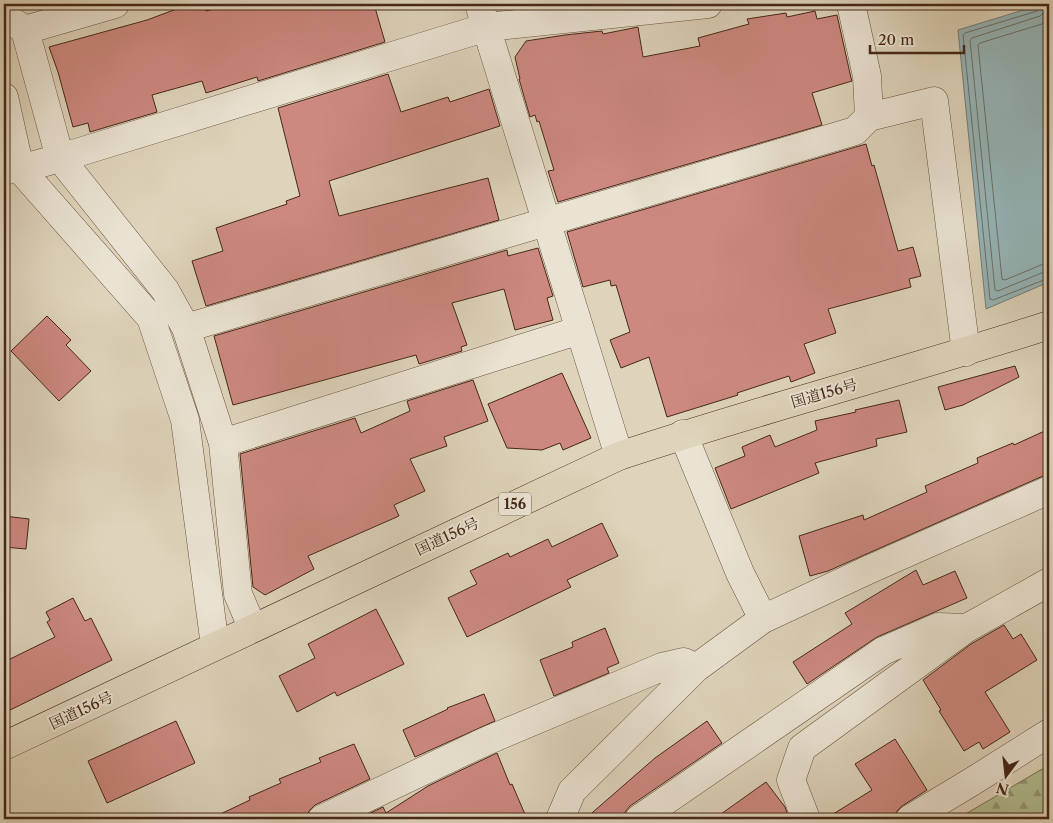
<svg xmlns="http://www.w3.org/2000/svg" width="1053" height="823" font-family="'Libre Caslon Text','Noto Serif JP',serif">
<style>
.forest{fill:url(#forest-firs);stroke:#7c7254}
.water{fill:#96b6b9;stroke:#767d79}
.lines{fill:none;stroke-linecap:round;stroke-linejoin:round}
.shore{stroke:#6e6f68;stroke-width:1}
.building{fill:#cd8980;stroke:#462818}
.street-casing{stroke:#6c5341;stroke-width:29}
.highway-casing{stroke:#462818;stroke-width:29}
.street{stroke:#eae3d3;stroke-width:28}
.highway{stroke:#ded4bb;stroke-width:28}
.labels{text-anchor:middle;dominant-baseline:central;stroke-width:4;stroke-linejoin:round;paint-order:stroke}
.shield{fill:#eae3d3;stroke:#776050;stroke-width:1}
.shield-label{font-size:14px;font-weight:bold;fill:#462818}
.street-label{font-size:15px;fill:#462818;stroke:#eae3d3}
</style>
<defs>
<pattern id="forest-firs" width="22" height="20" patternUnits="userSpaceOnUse" patternTransform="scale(1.25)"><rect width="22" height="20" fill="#b2bc90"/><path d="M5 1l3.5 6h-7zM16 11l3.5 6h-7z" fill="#939975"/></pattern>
</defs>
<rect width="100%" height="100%" fill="#ded4bb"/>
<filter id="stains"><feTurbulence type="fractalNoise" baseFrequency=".004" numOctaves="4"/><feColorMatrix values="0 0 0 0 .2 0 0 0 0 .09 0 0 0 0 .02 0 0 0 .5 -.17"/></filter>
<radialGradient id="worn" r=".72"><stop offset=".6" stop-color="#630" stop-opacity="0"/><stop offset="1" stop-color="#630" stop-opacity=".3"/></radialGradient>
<path class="forest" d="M1049,765V819H957Z"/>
<path class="water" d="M1043,4H1049V282L986,309L958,30Z"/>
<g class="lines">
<path class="shore" d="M1041,4L1040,8L1037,11L965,33L963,35L990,299L993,300L1049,278
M1047,4L1045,11L1040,16L972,38L970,40L995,290L998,291L1044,272H1049
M1049,19L1042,24L980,43L978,45L1002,279L1005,280L1041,265L1049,264"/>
</g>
<path class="building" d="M190,4H203L206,11L232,4H374L385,42L258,81L257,77L206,93L202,81L152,95L157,112L90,132L88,123L73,127L58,72L49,47L147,20Z
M815,11L817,19L837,15L851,78L852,81L812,93L822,125L558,202L548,171L554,170L539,121L537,122L535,115L530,117L519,79H520L515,57L526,41L565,35L602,31L603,34L638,27L643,57L700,46L698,38L749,24L747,19L786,13L787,17Z
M388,74L401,112L448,97L450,102L489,89L500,126L329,181L339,216L488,178L499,220L206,306L192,261L223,251L216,228L287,204L286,201L300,196L278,108Z
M866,144L872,166L874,165L898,251L913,247L921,276L909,279L911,287L828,309L836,333L804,344L815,373L791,382L789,376L737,393L738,395L667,417L649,357L621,368L610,340L630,332L616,285L611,286L610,280L583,287L567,232Z
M538,248L553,296L547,298L553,320L515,330L504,289L452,303L467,345L461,347L462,351L419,364L416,355L233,405L214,336L507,250L508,256Z
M47,316L71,340L66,345L91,371L59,401L11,351Z
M1015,366L1019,377L963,405L945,410L938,387Z
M562,373L591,438L563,450L560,443L542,450L507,448L488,404Z
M473,380L488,421L444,437L447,446L410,459L425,491L394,505L399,516L308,556L314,569L265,595L253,587L240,454L355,418L361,433L410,411L407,401Z
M899,400L907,432L876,439L877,446L815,463L819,473L731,509L715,468L745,456L742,447L770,435L775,447L817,430L815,421L856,412L855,410Z
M1049,429V475L1043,476L828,571L810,576L799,536L863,515L864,520L927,492L925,486L978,463L977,458L1013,443L1014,445Z
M4,516L29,519L26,549L4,547Z
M602,523L618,556L567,580L571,587L467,637L448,598L477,584L470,571L508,553L510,557L548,539L552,547Z
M916,570L923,585L955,571L967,598L877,637L807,684L793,662L852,624L845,613Z
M73,598L85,621L91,618L112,660L4,713V662L55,637L47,622L50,620L46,612Z
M376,609L404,664L337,696L335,692L297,712L279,676L315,658L308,644Z
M1004,625L1013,639L1021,634L1037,660L985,692L1010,732L983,749L979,742L964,751L939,711L941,710L923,680L971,644Z
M605,628L619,663L607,668L609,673L554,696L540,660L573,647L572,642Z
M484,694L495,721L415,757L403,730L448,709L447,708Z
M176,721L195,763L107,803L88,761Z
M707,721L722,743L630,806L625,812L624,819H585L655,758Z
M895,739L927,790L902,806L897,811L893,819H825L872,790L855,764Z
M354,744L370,779L315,805L309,811L307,819H210L250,800L249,797L281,783L279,779L321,762L319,758Z
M497,753L510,785L512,784L527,819H358L383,807L386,813L428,786Z
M766,782L785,807L789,819H714Z"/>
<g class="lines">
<g class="street-casing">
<path id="street" d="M479,4L619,456
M4,16L25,30L60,158L165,290L186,328L223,443L238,594L252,627
M25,30L115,4
M4,97L20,169L151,318L185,420L215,646
M869,117L934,101L966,352
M4,170L20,169L60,158L487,27L708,4
M186,328L855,131L869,117L867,76L851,4H850
M683,434L740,573L763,619
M223,443L580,330
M322,819L484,742L662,667L684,662L696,668
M560,819L572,791L696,668L763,619L868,570L1049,490
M639,819L883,651L938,627L967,628
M806,819L791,780L802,748L967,628L1049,582
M910,819L973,781L1049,733"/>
</g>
<g class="highway-casing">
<path id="highway" d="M4,746L619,456C761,409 907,371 1049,325"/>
</g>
<use href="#street" class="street"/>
<use href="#highway" class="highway"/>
</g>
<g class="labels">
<rect class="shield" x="499" y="492.5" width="32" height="23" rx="4"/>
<g class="shield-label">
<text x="515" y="504">156</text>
</g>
<g class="street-label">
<text transform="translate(824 393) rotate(-16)">国道156号</text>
<text transform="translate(447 536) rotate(-25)">国道156号</text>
<text transform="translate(81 710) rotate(-25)">国道156号</text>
</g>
</g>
<rect width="1053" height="823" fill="none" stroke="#ded4bb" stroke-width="20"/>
<rect x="5" y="5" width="1043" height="813" fill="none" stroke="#462818" stroke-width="2.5"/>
<rect x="10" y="10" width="1033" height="803" fill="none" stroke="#462818"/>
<g transform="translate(1006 776) rotate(195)" stroke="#eae3d3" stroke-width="4" paint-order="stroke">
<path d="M0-4L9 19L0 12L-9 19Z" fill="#462818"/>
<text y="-8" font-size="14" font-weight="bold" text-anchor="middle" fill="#462818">N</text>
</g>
<path d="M870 45v8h94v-8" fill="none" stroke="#462818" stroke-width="2.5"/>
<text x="878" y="45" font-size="15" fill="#462818" stroke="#eae3d3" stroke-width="4" paint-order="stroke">20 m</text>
<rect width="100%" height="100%" filter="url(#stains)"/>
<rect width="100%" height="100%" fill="url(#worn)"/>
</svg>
